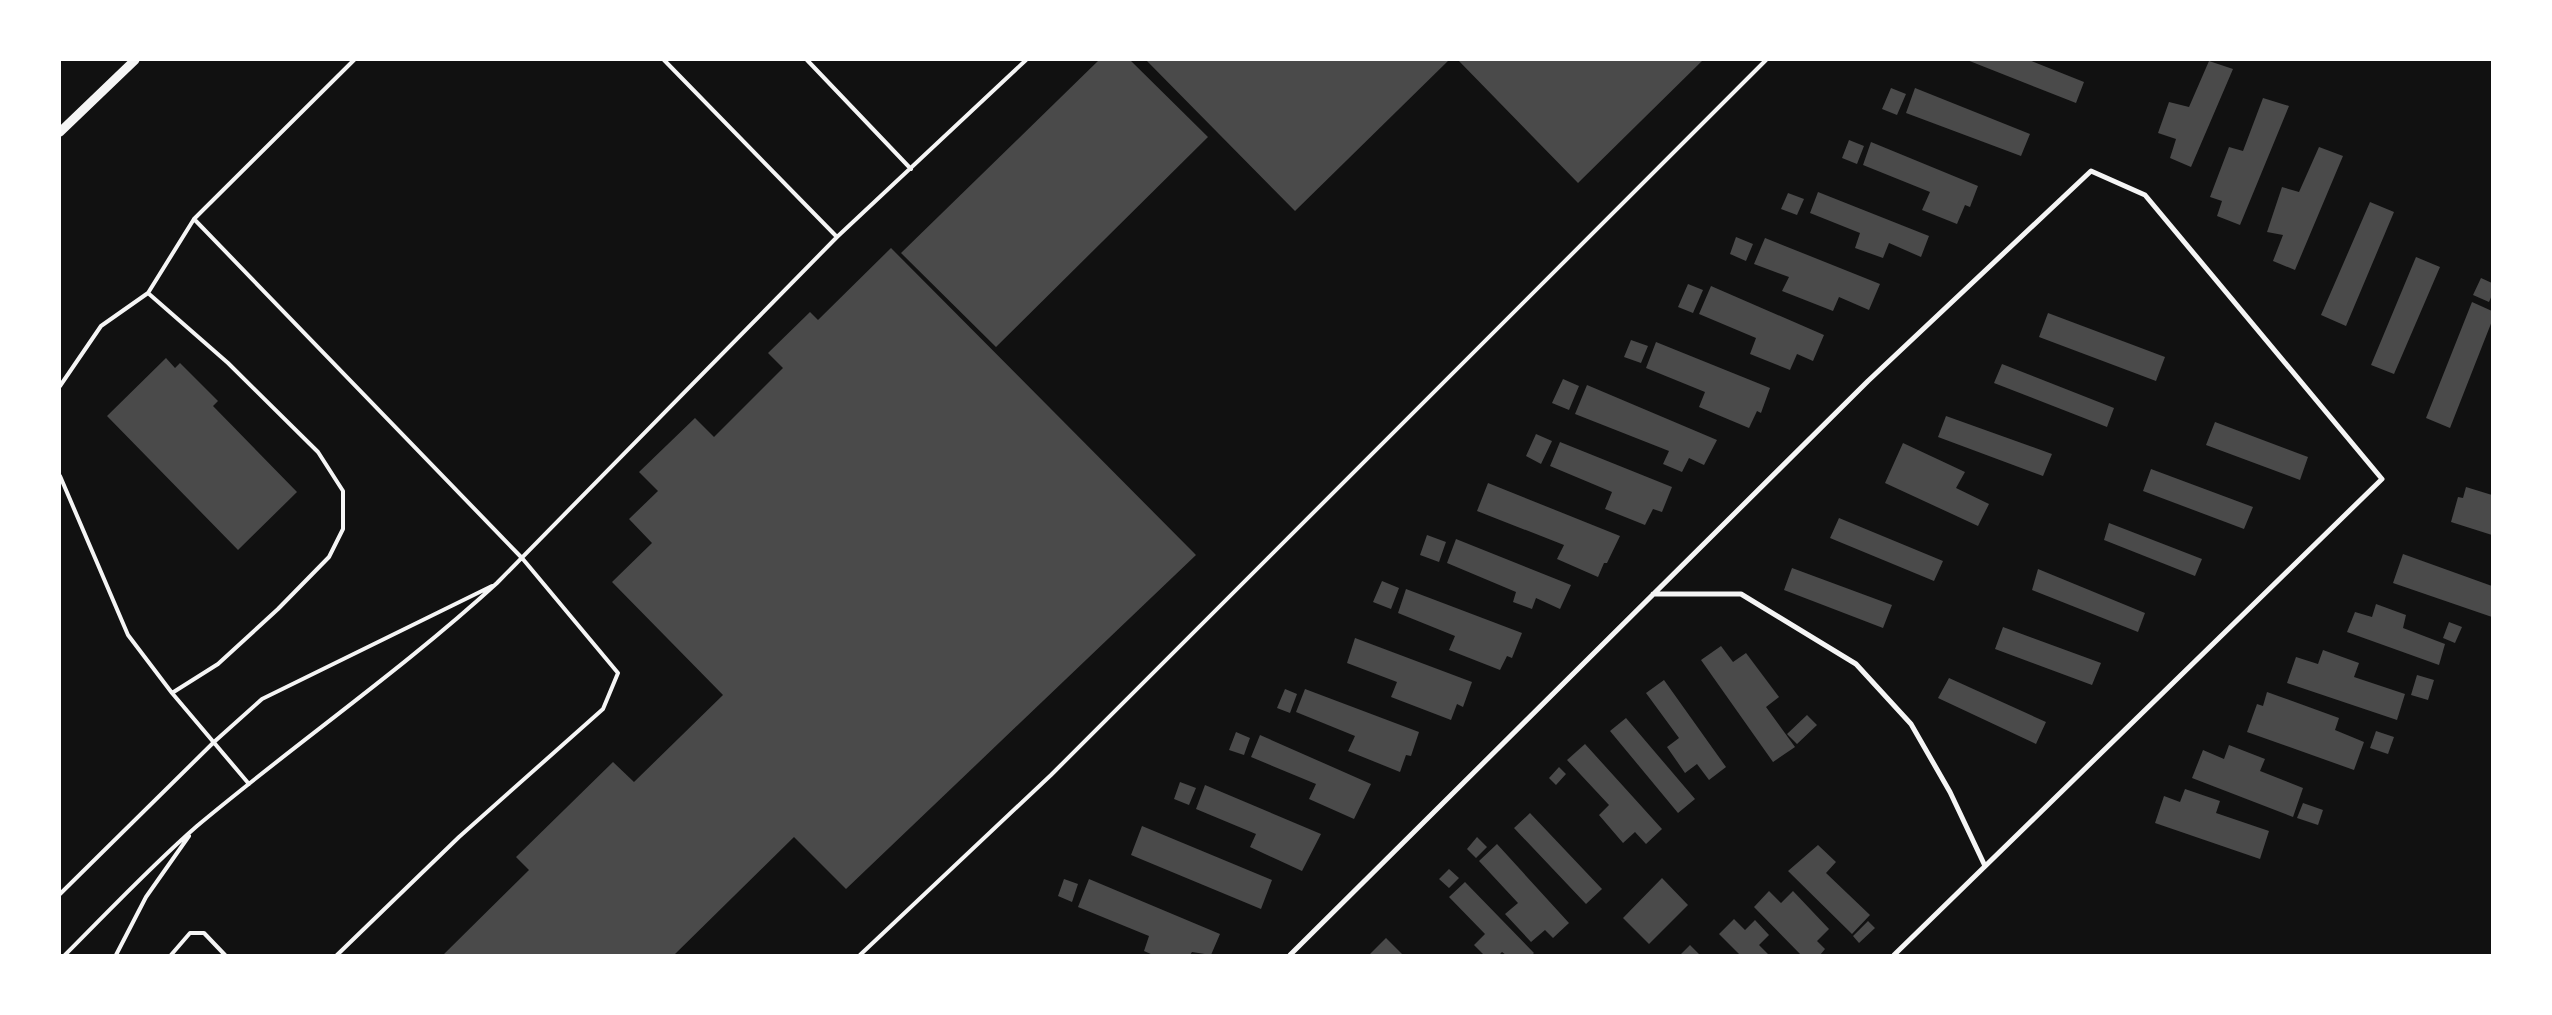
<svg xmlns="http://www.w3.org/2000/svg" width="2552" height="1015" font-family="Cabin,sans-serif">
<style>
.building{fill:#4a4a4a}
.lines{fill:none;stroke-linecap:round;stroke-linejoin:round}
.service{stroke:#f5f5f5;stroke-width:4}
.minor{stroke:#f5f5f5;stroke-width:5}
.tertiary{stroke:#f5f5f5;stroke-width:9}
</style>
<rect width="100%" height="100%" fill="#111"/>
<path class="building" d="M1099,60H1130L1208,137L996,347L901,253Z
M1146,60H1449L1295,211Z
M1458,60H1703L1578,183Z
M1967,60H2029L2084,82L2076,103Z
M2209,61L2233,69L2191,167L2170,158L2176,139L2158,133L2169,102L2189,107Z
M1891,88L1906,94L1897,115L1882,109Z
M1915,88L2030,134L2021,156L1906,113Z
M2263,98L2289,106L2240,225L2217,216L2222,201L2210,197L2229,147L2243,151Z
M1849,140L1864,146L1857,164L1842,158Z
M1871,142L1978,186L1970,207L1965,205L1957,224L1922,210L1930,192L1863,165Z
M2319,147L2343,156L2295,270L2273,261L2283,235L2267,232L2282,187L2299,192Z
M1818,192L1929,236L1921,257L1889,243L1883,258L1855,248L1860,233L1810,213Z
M1788,193L1804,199L1797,215L1781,209Z
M2370,202L2394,212L2346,326L2321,315Z
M1736,237L1753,244L1746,261L1730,254Z
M1765,238L1880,284L1869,310L1839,297L1833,311L1782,291L1789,277L1754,264Z
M891,248L1196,555L846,889L794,837L674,955H443L529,870L516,857L613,762L634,782L723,695L612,582L652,543L629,519L658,491L639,472L695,418L714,437L783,368L768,353L810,312L818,320Z
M2416,257L2440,267L2394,374L2371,365Z
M2481,278L2492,283V295L2489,302L2473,295Z
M1688,284L1703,290L1693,313L1678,307Z
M1711,286L1824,335L1813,361L1797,354L1790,370L1750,354L1756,338L1699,314Z
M2472,302L2492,311V321L2450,428L2426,418Z
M2048,313L2165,357L2156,381L2039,337Z
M1631,340L1648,346L1641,363L1624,357Z
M1656,342L1770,388L1761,413L1757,411L1749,428L1699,407L1705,392L1646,368Z
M166,358L175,368L180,363L218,401L213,406L297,492L238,550L107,416Z
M2002,364L2114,408L2107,427L1994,383Z
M1563,379L1579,386L1569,410L1552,403Z
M1587,385L1717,440L1704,465L1689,458L1682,472L1663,464L1669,451L1575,414Z
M1946,416L2052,454L2043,476L1938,437Z
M2215,422L2308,457L2300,480L2206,445Z
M1536,434L1552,441L1541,464L1526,456Z
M1560,442L1672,487L1662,512L1653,509L1645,525L1605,509L1612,492L1550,466Z
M1903,443L1965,472L1956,488L1989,504L1978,526L1885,483Z
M2151,469L2253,507L2244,529L2143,491Z
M1488,483L1620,536L1607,563H1604L1598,577L1557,559L1564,545L1477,511Z
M2466,487L2492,495V535L2451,522L2458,497L2463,498Z
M1839,518L1943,561L1934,581L1830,538Z
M2109,523L2202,559L2195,576L2104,540Z
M1427,535L1446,542L1439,562L1420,555Z
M1456,539L1571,585L1560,609L1536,598L1532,609L1513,602L1516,592L1447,563Z
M2403,554L2492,586V617L2393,583Z
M1792,568L1892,605L1883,628L1784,590Z
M2038,569L2145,613L2138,632L2032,590Z
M1382,581L1399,588L1391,609L1373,602Z
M1406,589L1522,633L1512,658L1507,656L1500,670L1449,650L1455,636L1398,613Z
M2376,604L2406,615L2403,628L2445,644L2439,665L2347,632L2355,612L2372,617Z
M2449,622L2462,627L2455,643L2443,638Z
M2003,627L2101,663L2092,685L1995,649Z
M1355,638L1472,682L1463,707L1457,704L1451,720L1391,697L1397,682L1347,663Z
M1721,646L1733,662L1746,653L1779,697L1766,707L1795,747L1773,762L1701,660Z
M2323,650L2359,663L2354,677L2405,694L2397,720L2287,683L2296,657L2318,664Z
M2417,675L2434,680L2428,700L2411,695Z
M1949,678L2046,722L2036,744L1938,698Z
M1664,680L1726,767L1709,780L1697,764L1685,773L1667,747L1679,738L1646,693Z
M1285,689L1297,694L1290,713L1277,708Z
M1305,689L1419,732L1411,756L1406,755L1400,772L1348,751L1355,736L1296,712Z
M2267,692L2339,718L2335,730L2364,742L2354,770L2247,732L2257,704L2263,706Z
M1807,715L1817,725L1797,744L1787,734Z
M1626,718L1695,799L1678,813L1610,731Z
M2376,731L2394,737L2388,754L2370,748Z
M1236,732L1250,738L1244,755L1229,750Z
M1260,735L1371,784L1354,819L1309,799L1316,784L1251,757Z
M1585,744L1662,829L1646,844L1635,832L1623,843L1599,815L1609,805L1567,760Z
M2229,745L2265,759L2260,771L2303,788L2293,817L2192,778L2203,750L2224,759Z
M1559,767L1566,774L1556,785L1549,778Z
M1180,782L1196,788L1189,805L1174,799Z
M1205,785L1321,834L1302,871L1250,847L1256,834L1196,809Z
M2185,789L2220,801L2216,813L2269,831L2260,859L2155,823L2164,796L2180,802Z
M2303,803L2323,810L2318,825L2297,818Z
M1530,813L1602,889L1586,904L1514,828Z
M1142,826L1272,880L1261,909L1131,855Z
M1477,837L1487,847L1476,858L1467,849Z
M1497,844L1569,923L1553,938L1545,930L1531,942L1505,914L1518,903L1479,861Z
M1818,845L1836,862L1826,873L1870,915L1852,934L1788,871Z
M1449,869L1459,878L1449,888L1439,879Z
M1662,878L1688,905L1649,944L1623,918Z
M1064,879L1078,884L1072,902L1058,896Z
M1089,879L1220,934L1211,955L1192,952L1190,955H1153L1144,951L1149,936L1078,907Z
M1465,882L1534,953L1532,955H1506L1502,952L1499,955H1484L1474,945L1485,934L1449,897Z
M1769,891L1781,903L1793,891L1829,929L1817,941L1825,949L1820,955H1801L1754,907Z
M1734,919L1745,930L1755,920L1769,935L1759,945L1769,955H1740L1719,934Z
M1868,921L1875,928L1859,943L1853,936Z
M1386,938L1403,955H1369Z
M1690,945L1700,955H1680Z"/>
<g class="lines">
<path class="service" d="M664,60L837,237
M807,60L911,169
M194,219L522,558L618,673L603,709L459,837L337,955
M148,293L228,363L318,452L343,491V529L329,557L278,609L218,664L172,693
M60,386L101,326L148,293L194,219L354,60
M60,476L128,635L172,693L249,784
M60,894L214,742L262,699L492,586
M65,955C108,912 151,866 197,826C296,743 402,670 497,583L837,237L1026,60
M116,955L146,897L189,836
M171,955L190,933H204L225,955
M860,955L1051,775L1766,60"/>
<path class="minor" d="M1653,594H1741L1856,664L1911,724L1950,792L1985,866
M1290,955L1868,381L2091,171L2145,195L2382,479L1894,955"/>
<path class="tertiary" d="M60,132L135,60"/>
</g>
<rect width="2552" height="1015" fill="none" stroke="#ffffff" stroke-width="122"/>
</svg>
